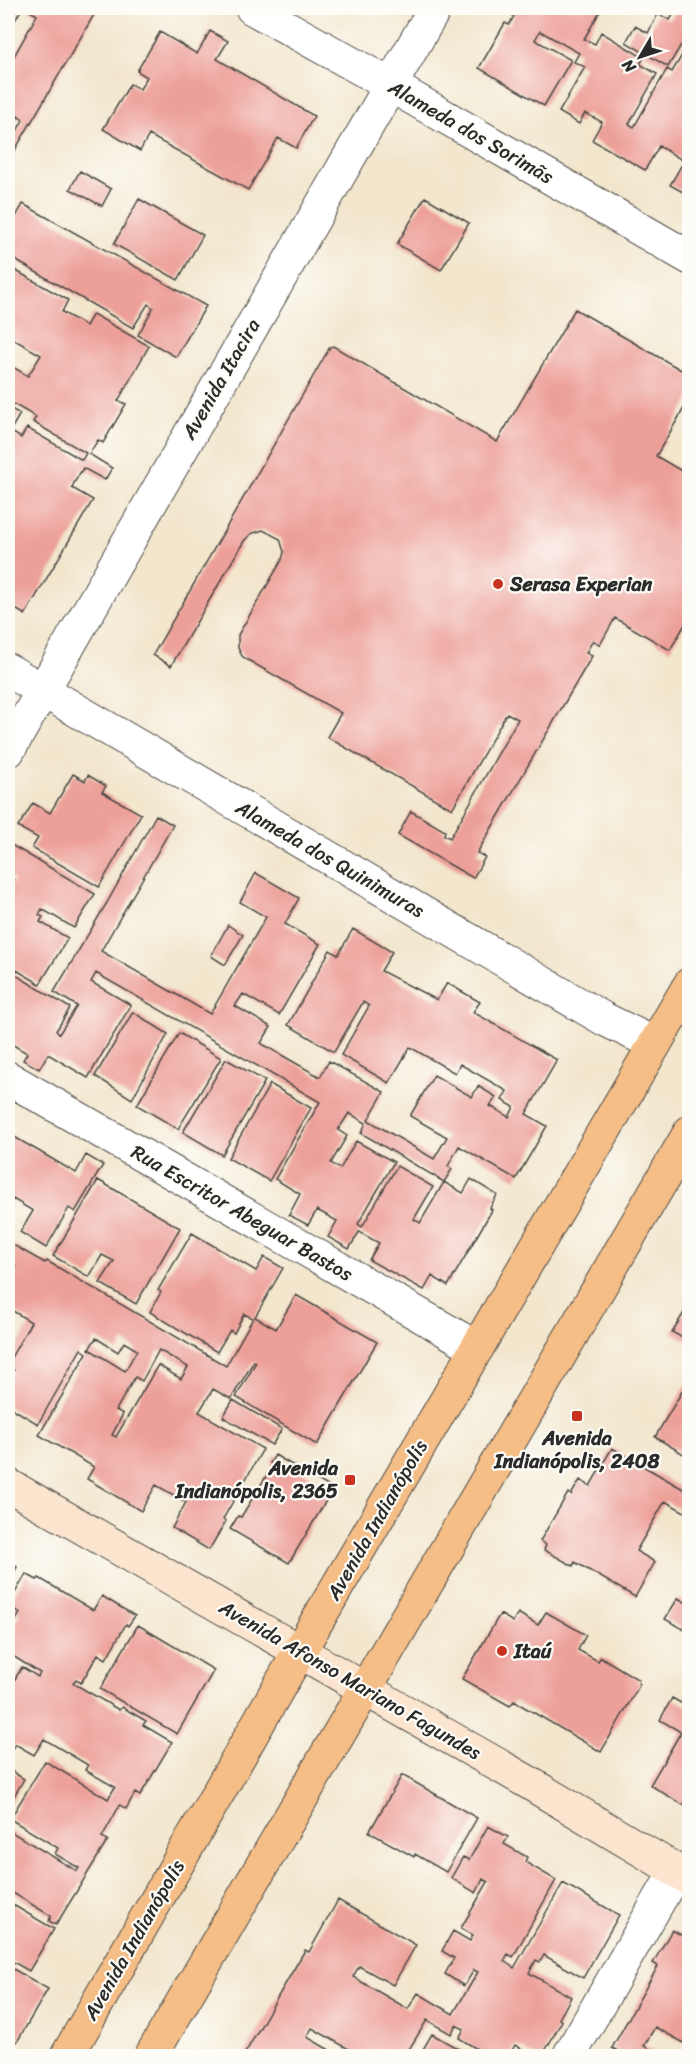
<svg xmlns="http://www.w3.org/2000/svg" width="697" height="2064" font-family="Sriracha,sans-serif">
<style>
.building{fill:#eda09a;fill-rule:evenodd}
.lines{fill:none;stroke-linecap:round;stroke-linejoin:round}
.street-casing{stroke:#494743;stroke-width:35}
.secondary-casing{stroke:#494743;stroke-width:35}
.primary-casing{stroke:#494743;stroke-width:35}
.street{stroke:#fff;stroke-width:33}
.secondary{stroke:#fbe5cf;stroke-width:33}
.primary{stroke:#f6be87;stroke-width:33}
.poi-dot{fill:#c8321e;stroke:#fdfcf7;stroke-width:2}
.labels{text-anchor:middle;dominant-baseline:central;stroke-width:4.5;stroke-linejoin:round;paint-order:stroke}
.street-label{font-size:20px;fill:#2b2b2b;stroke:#fdfcf7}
.poi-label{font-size:20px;font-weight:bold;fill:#2b2b2b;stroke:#fdfcf7;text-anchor:start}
</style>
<rect width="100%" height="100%" fill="#fdfcf7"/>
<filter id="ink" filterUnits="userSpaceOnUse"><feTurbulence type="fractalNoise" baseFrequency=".0167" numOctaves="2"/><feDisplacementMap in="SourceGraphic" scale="12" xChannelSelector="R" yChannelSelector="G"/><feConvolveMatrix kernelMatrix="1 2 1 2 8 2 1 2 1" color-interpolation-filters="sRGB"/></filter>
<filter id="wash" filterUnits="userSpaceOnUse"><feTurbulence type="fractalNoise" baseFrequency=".008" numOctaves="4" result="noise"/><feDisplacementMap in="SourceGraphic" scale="24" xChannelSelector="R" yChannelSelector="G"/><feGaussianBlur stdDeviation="1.35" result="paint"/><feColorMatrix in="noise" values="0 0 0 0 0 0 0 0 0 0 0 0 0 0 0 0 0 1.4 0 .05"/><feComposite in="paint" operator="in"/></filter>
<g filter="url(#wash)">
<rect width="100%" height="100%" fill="#f2e6cd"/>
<g id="blocks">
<path class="building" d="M8,8H22L8,33Z
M25,8H98L8,162V147L23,120L18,116L17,119L8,114V54L13,58L37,15Z
M512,8H602L584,39L595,44L601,32L644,58L640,64L657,74L629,124L634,127L667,69L672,72L690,42V196L670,185L684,161L659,146L645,170L592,140L602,122L585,113L579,124L559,112L585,67L574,62L579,53L540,31L535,40L571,60L544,106L479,68L505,23L509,25L514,16L509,13Z
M677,8H690V30L668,67L626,42L635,26L648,33L658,14L670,20Z
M210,31L228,41L217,59L314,116L296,148L278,138L248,190L149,135L140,151L103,129L130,84L140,89L147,77L137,71L160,32L197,54Z
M80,171L111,189L102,206L70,189Z
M425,197L469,223L441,270L397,244Z
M139,199L203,235L178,280L114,244Z
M23,204L206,306L176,357L138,335L153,308L148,304L133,328L8,256V231Z
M11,268L68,300L62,312L86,326L93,314L149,346L118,401L126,404L103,443L98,440L89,454L112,468L105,480L83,468L74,483L72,488L93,500L25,615L11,606L8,608V407L20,414L10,431L21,438L27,428L82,460L86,453L33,422L36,417L8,401V377L13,367L28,376L41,355L8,336V274Z
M575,309L690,375V398L656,456L690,476V616L670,650L615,618L600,645L593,640L586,653L592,656L477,853L485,857L473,878L398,835L411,811L445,831L444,835L450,838L518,719L507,713L452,809L327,737L341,713L246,659L242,656L238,648V635L282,560L284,552L280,539L263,530L251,534L244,541L171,666L153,655L330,347L333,346L497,442Z
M73,774L85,781L88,775L106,786L102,792L141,814L99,887L32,848L38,838L18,827L33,803L50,813Z
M156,815L173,825L101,951L210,1014L266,917L240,902L256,873L299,898L285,924L320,944L279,1015L243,994L235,1006L271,1027L261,1043L264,1045L320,1077L329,1061L384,1092L368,1120L434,1159L447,1137L410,1116L434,1075L472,1097L478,1086L496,1097L490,1106L509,1117L514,1107L502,1100L507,1091L460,1064L455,1073L410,1047L389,1083L341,1055L369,1006L363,1002L334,1052L288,1025L330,950L338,955L353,929L392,952L381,971L437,1000L447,983L480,1002L473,1012L557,1060L526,1114L547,1126L516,1179L459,1146L448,1166L452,1169L444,1182L361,1133L366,1123L349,1113L338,1130L347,1136L331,1163L340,1169L356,1141L394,1162L358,1224L362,1227L397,1166L433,1187L414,1219L420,1223L444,1182L463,1193L471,1179L497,1195L490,1208L492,1210L448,1286L432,1276L424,1290L369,1260L379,1243L359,1232L349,1249L328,1237L337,1221L317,1210L308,1225L289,1215L300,1194L275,1179L320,1102L96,973L91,982L131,1005L88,1078L48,1054L39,1069L23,1060L27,1053L8,1042V970L70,1008L56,1031L59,1034L77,1006L54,992L108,901Z
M8,843L95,894L74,928L42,909L39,915L43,917L40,922L68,938L40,984L8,965V890L14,880L8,876Z
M228,925L243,935L225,965L211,956Z
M133,1012L168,1034L132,1099L95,1076Z
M179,1033L221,1058L178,1129L137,1105Z
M226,1059L265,1081L222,1155L183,1132Z
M270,1084L311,1108L269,1181L228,1158Z
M11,1135L76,1173L86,1155L103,1165L75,1212L69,1208L46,1248L20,1232L33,1211L13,1199L8,1209V1137L10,1138Z
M98,1180L180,1228L136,1304L100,1283L114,1261L102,1255L89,1277L53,1256Z
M192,1233L256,1271L264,1257L283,1268L255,1317L276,1329L296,1295L377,1342L317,1445L236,1397L256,1362L254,1361L231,1399L213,1389L199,1412L263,1449L223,1519L226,1521L209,1550L172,1528L186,1502L156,1485L141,1511L87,1479L94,1467L39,1435L87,1353L81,1349L38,1424L8,1406V1381L14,1370L8,1367V1363L31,1322L8,1308V1280L16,1267L8,1262V1242L45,1263L47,1261L226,1366L253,1318L244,1314L234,1333L230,1330L217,1352L150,1312L161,1292L158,1290ZM96,1338L118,1352L124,1342L137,1350L125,1371L89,1349ZM159,1350L188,1367L181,1379L158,1365L116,1437L112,1435L123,1414L116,1410L135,1377L142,1381Z
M690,1303V1342L672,1332Z
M690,1378V1458L655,1437Z
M233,1400L282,1429L272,1445L223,1417Z
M612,1448L690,1493V1515L665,1501L636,1551L655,1562L635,1597L575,1562L573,1566L544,1550L546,1545L540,1541L568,1493L571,1495L580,1480L590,1486Z
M275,1455L333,1489L289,1563L230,1529L238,1516L241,1517L273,1465L270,1463Z
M8,1562L17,1567L8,1583Z
M26,1574L37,1580L39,1578L93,1610L102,1596L135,1616L128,1626L126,1624L106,1659L98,1654L81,1683L76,1679L73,1683L119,1710L122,1707L146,1721L143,1725L172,1742L140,1796L135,1793L126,1809L120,1805L102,1837L108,1840L56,1925L49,1921L51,1916L8,1890V1830L77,1871L79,1868L55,1854L58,1848L10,1819L45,1761L108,1799L115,1787L85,1770L88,1765L44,1739L34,1755L15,1744L8,1757V1691L22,1667L38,1677L40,1673L8,1653V1635L20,1613L8,1605Z
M678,1598L690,1605V1633L665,1619Z
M546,1612L586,1635L578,1650L598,1661L601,1657L639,1680L638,1683L640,1684L601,1752L514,1701L510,1706L462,1679L500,1614L513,1622L518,1613L538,1625Z
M138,1625L214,1670L177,1734L100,1689Z
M672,1698L690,1708V1805L685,1802L683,1805L650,1785L681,1732L660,1720Z
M8,1769L24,1779L8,1807Z
M402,1775L477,1818L446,1872L415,1854L414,1857L369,1832Z
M488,1826L508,1837L504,1844L527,1857L525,1862L556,1880L513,1957L508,1954L504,1961L514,1968L563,1883L619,1915L583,1978L544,1955L540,1962L536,1960L529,1973L571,1997L559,2019L562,2021L542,2056H534L515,2045L509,2056L503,2053L501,2056H483L485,2054L459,2038L464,2029L456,2025L451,2034L427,2020L405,2056H361L312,2028L307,2037L338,2055L337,2056H248L244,2055L305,1950L309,1952L338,1900L416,1945L393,1985L359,1966L353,1977L408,2009L418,1993L453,2014L478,1972L474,1970L464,1986L445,1974L454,1958L442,1951L453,1931L470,1941L473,1935L461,1928L488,1882L483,1879L476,1893L451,1878L463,1857L469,1860Z
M8,1902L54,1929L29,1971L8,1959Z
M672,1930L690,1940V2034L684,2043L655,2027L644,2046L663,2056H627L612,2048L658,1966L653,1963Z
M8,1966L48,1989L17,2042L8,2036Z
M432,2034L471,2056H419Z"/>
</g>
</g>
<g filter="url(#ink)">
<use href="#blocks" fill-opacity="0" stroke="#494743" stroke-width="1.5"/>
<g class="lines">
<g class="street-casing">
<path id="street" d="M252,8L390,85L690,258
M8,670L604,1019L655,1044
M8,751L435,8
M8,1078L477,1348
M569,2056L676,1871"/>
</g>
<g class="secondary-casing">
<path id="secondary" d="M8,1485L526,1781L690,1879"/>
</g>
<g class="primary-casing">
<path id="primary" d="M67,2056L299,1652L690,984
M151,2056L690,1132"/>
</g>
<use href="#street" class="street"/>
<use href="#secondary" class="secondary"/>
<use href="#primary" class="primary"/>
</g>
</g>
<g class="poi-dot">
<circle cx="498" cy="584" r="6"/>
<rect x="571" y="1410" width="12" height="12" rx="3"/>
<rect x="344" y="1474" width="12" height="12" rx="3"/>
<circle cx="502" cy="1651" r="6"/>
</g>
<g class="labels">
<g class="street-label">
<text transform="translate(471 132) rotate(30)">Alameda dos Sorimãs</text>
<text transform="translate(221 379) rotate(-60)">Avenida Itacira</text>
<text transform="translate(330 859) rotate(30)">Alameda dos Quinimuras</text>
<text transform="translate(242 1213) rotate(30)">Rua Escritor Abeguar Bastos</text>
<text transform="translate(377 1520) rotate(-60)">Avenida Indianópolis</text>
<text transform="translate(350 1680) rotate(30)">Avenida Afonso Mariano Fagundes</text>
<text transform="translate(134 1940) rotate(-60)">Avenida Indianópolis</text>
</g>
<g class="poi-label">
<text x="510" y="584">Serasa Experian</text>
<text x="577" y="1438" text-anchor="middle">Avenida<tspan x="577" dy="23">Indianópolis, 2408</tspan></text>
<text x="338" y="1468" text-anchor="end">Avenida<tspan x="338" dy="23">Indianópolis, 2365</tspan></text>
<text x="514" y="1651">Itaú</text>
</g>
</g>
<rect width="697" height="2064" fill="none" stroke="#fdfcf7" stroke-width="30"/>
<g transform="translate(640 57) rotate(231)" stroke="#fdfcf7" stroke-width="4.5" paint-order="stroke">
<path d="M0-4.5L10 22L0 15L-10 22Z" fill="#2b2b2b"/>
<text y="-9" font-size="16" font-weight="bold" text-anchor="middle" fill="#2b2b2b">N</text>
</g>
</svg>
